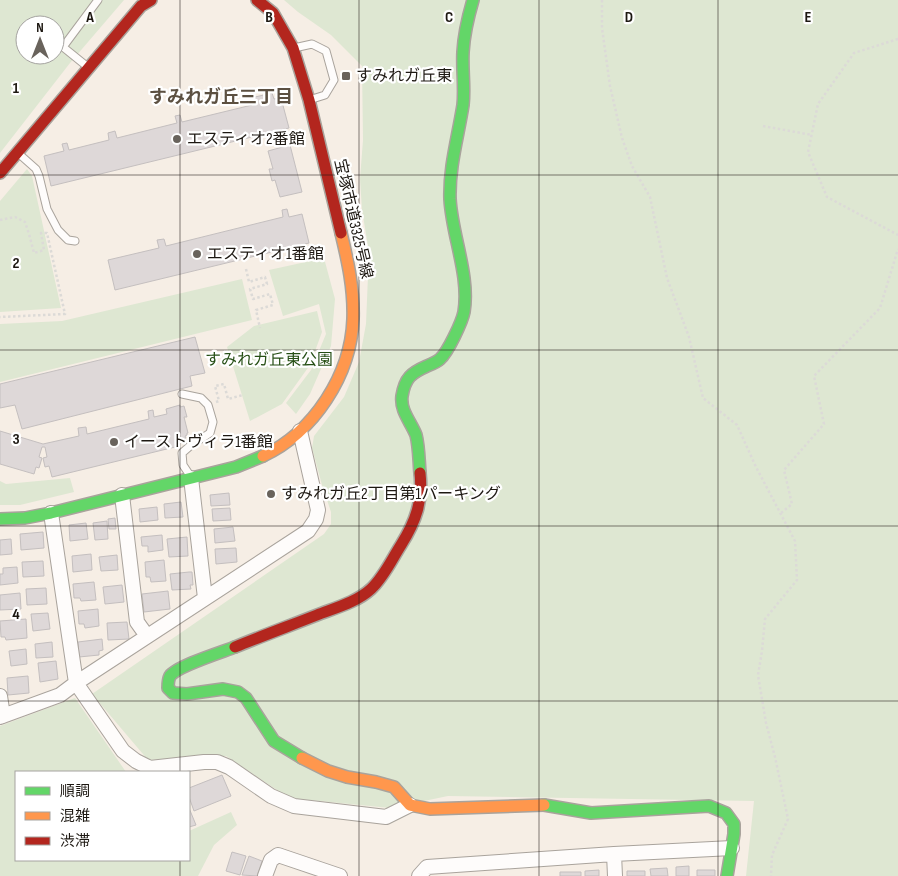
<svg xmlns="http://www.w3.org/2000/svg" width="898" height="876" font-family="'Sofia Sans Condensed','Noto Sans JP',sans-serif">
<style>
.green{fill:#dee7d2;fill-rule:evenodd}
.building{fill:#ded8d8;stroke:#c4bfbf}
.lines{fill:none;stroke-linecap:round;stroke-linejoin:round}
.lane-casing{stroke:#a9a39c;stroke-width:9}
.street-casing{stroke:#a9a39c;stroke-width:16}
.fast-casing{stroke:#a9a39c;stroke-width:14}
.slow-casing{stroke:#a9a39c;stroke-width:14}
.jam-casing{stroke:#a9a39c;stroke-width:14}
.path{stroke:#dcdad7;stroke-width:2.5;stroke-dasharray:2.5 2.5;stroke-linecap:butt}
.lane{stroke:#fefcfb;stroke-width:7}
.street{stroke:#fefcfb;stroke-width:14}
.fast{stroke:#63d668;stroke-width:11}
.slow{stroke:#ff974d;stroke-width:11}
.jam{stroke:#b3261e;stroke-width:11}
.grid{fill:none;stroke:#1d1812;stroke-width:1;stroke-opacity:0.55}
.poi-dot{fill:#69635c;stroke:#fff;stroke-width:2}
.labels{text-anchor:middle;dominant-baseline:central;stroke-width:4.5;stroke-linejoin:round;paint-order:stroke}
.poi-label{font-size:16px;fill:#1d1812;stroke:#fff;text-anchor:start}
.street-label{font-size:16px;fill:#1d1812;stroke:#fff}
.park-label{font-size:16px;fill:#264f15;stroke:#fff}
.neighbourhood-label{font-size:18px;font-weight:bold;fill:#5c5041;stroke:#fff}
.grid-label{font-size:16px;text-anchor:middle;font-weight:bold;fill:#1d1812;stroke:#fff;stroke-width:4.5;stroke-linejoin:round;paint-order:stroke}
</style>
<rect width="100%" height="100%" fill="#f6eee5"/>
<path class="green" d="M0,0H124L70,63L0,153ZM25,25H55V55H25Z
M284,0H898V876H746L754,801L448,796L390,808L289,798L226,756L148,760L92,694L324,534L331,524V512L322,485L312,448L314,436L344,397L359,362L366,324L369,252L362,210L360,179L363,140L362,66L331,35L298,12Z
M27,169L32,176L61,308L0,312V201Z
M324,258L335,299L331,346L310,394L296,414L286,403L311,370L326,334L319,304L283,316L269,270Z
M242,279L252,320L0,382V324L62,321Z
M317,311L322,332L310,365L282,404L250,421L227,347L254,326Z
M70,478L74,492L20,505H0V481L6,484Z
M75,698L126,772H16V860H189V831L231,812L237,825L214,845L198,876H0V726Z"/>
<path class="building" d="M272,93L274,99L281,98L289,128L51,186L44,156L64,151L62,144L67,143L69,150L109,140L108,133L115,131L117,138L177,123L175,116L180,115L182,122L252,105L251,98Z
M290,145L302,192L280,197L275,180L272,181L269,169H273L268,151Z
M287,209L289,217L302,214L309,243L115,290L108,260L159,248L157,240L164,239L166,246L283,217L282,210Z
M195,337L205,373L190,376L192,386L22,429L15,405L0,408V384Z
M180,405V407L184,406L187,417H184L188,433H187V435L185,436L186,438L176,440L175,447L52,477L49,466L45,467L43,458L47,457L45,447H42L39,457L42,458L39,468L36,467L34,474L0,464V431L43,444L79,436L78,428L86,427L87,434L149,419L148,411L153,410L154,417L167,414L166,409Z
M229,493L230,505L211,506L210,495Z
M181,502L183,517L165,518L164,504Z
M157,507L158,520L140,522L139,509Z
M230,508L231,520L213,521L212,509Z
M115,518L116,529H109L108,519Z
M107,521L108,539L95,540L93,523Z
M86,523L88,539L70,541L69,525Z
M233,527L235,541L215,543L214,529Z
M43,532L44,548L21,550L20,534Z
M162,535L163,550L148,552V546H142L141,537Z
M187,537L188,556L169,557L167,539Z
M11,539L12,554L0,555V540Z
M236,548L237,562L216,564L215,549Z
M91,554L92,570L73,572L72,556Z
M117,555L118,570L101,571L99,557Z
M164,560L166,581L151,582L150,577H146L145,562Z
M43,561L44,576L23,577L22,562Z
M17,567L18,583L0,585V574H3V568Z
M189,572H192L193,585H190L191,589L172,590L170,574Z
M94,582L96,600L81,601L80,598H74L73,584Z
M122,585L124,602L105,604L103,587Z
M46,588L47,604L27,605L26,589Z
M168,591L170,609L144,612L142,594Z
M20,593L21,609L0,610V595Z
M98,609L99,626L85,628L84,624H79L78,611Z
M48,613L50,629L33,631L31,614Z
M26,619L27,638L6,640L5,637H1L0,621Z
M127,622L129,639L108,640L107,623Z
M102,639L103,650L99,651V655L79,657L78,642Z
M52,642L53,657L36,658L35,644Z
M26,649L27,664L11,666L9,651Z
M56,661L58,679L40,682L38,663Z
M28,676L29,693L8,695L7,678Z
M222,775L231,796L194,811L189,797V788Z
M189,808L196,825L189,827Z
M232,852L246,856L240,875L226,871Z
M249,856L262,861L257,876L242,875Z
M689,866V876H676V867Z
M667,868L668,876H651L650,869Z
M599,870V876H585V871Z
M697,870H715V876H697Z
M627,871H645V876H627Z
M560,872H581V876H560Z"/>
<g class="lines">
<g class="lane-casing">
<path id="lane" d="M294,48L312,44L326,51L334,80L325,95L309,100
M89,68L63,47L98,0
M18,153L36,169L39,176L47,209L58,230L68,240L75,241
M182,394L201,398L208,405L213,422L210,433L190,446L182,453L183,465L191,477"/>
</g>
<g class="street-casing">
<path id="street" d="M191,478L205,598
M122,495L137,622L147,636
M51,513L76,683L123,751L136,761L150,768L204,762H217L229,767L271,796L294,806L386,817L410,805
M0,696L3,716
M0,717L60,695L76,683L308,531L316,519L318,510L300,431
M265,876L271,860L278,855L340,876
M419,876L427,867L614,854
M615,876L614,854L732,848"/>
</g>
<g class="fast-casing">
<path id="fast" d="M420,473C419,462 419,446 416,435C411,422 400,411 402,396C405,378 411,373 427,366C432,364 437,362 440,359C448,352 462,322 464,312C470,275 452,236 450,199C449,167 458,137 463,105C465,88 462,70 463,52C464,34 468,17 473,0
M0,519L25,518L51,513L236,467L263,456
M235,647C222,652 177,666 170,676C168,680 168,684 168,688L173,693L187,694L223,689L238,692L246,698L274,741L302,758
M544,805L591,813L709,806L726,813L734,824V834L727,876"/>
</g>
<g class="slow-casing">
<path id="slow" d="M263,456C314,432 351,375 353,319C354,289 348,262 341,233
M302,758L328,771L347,777L376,782L394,787L410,805L430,809L544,805"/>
</g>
<g class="jam-casing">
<path id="jam" d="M257,0L273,13L293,48L309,100L341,233
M0,173L141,6L151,0
M235,647C262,636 289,626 317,615C335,608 357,602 371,589C384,577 392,559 401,545C416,521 423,501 420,473"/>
</g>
<path class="path" d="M602,0V28L610,86L622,138L632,166L650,197L667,278L689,337L703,398L737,425L756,467L795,541L797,580L765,619L762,651L758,675L766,723L775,757L788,819L772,855L771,876
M898,39L854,53L818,104L808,152L827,197L898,235
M763,126L812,135
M0,220L15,217L25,222L29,234L34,253L44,250L41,233H47L65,314L0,317
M246,269L249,282L265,277L267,284L250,289L253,299L270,294L273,305L256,310L260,328
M216,402L219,401L215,386L224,384L228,399L243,395
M781,513L792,504L784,470L824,424L814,376L880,308L898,249"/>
<use href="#lane" class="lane"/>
<use href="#street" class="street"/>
<use href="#fast" class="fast"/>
<use href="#slow" class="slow"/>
<use href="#jam" class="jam"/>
</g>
<path class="grid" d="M180,0V772M359,0V876M539,0V876M718,0V876M0,175H898M0,350H898M0,526H898M0,701H898M180,860V876"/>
<g class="poi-dot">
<rect x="341" y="71" width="10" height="10" rx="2.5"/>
<circle cx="177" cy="139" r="5"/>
<circle cx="197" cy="254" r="5"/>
<circle cx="114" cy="442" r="5"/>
<circle cx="271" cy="494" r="5"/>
</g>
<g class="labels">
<g class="poi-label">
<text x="356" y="76">すみれガ丘東</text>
<text x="187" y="139">エスティオ2番館</text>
<text x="207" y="254">エスティオ1番館</text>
<text x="124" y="442">イーストヴィラ1番館</text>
<text x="281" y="494">すみれガ丘2丁目第1パーキング</text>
</g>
<g class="street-label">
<text transform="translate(353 219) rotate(77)">宝塚市道3325号線</text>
</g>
<g class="park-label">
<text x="269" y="360">すみれガ丘東公園</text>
</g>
<g class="neighbourhood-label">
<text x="221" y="97">すみれガ丘三丁目</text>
</g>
</g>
<g class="grid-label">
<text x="90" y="22">A</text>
<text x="269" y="22">B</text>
<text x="449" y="22">C</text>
<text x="629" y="22">D</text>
<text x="808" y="22">E</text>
<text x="16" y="93">1</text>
<text x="16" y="268">2</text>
<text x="16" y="444">3</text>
<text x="16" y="619">4</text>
</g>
<rect x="15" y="771" width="175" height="90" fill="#ffffff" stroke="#a5a3a0"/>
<rect x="25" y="787" width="25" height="8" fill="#63d668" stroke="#a5a3a0"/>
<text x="60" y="796" font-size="15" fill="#1d1812">順調</text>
<rect x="25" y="812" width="25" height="8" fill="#ff974d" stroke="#a5a3a0"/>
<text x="60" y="821" font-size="15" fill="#1d1812">混雑</text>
<rect x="25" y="837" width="25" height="8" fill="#b3261e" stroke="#a5a3a0"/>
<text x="60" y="846" font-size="15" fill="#1d1812">渋滞</text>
<g transform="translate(40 40)"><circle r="24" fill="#ffffff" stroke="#a5a3a0"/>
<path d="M0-4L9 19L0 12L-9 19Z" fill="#69635c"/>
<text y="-8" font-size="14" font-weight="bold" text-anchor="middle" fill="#1d1812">N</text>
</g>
</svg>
